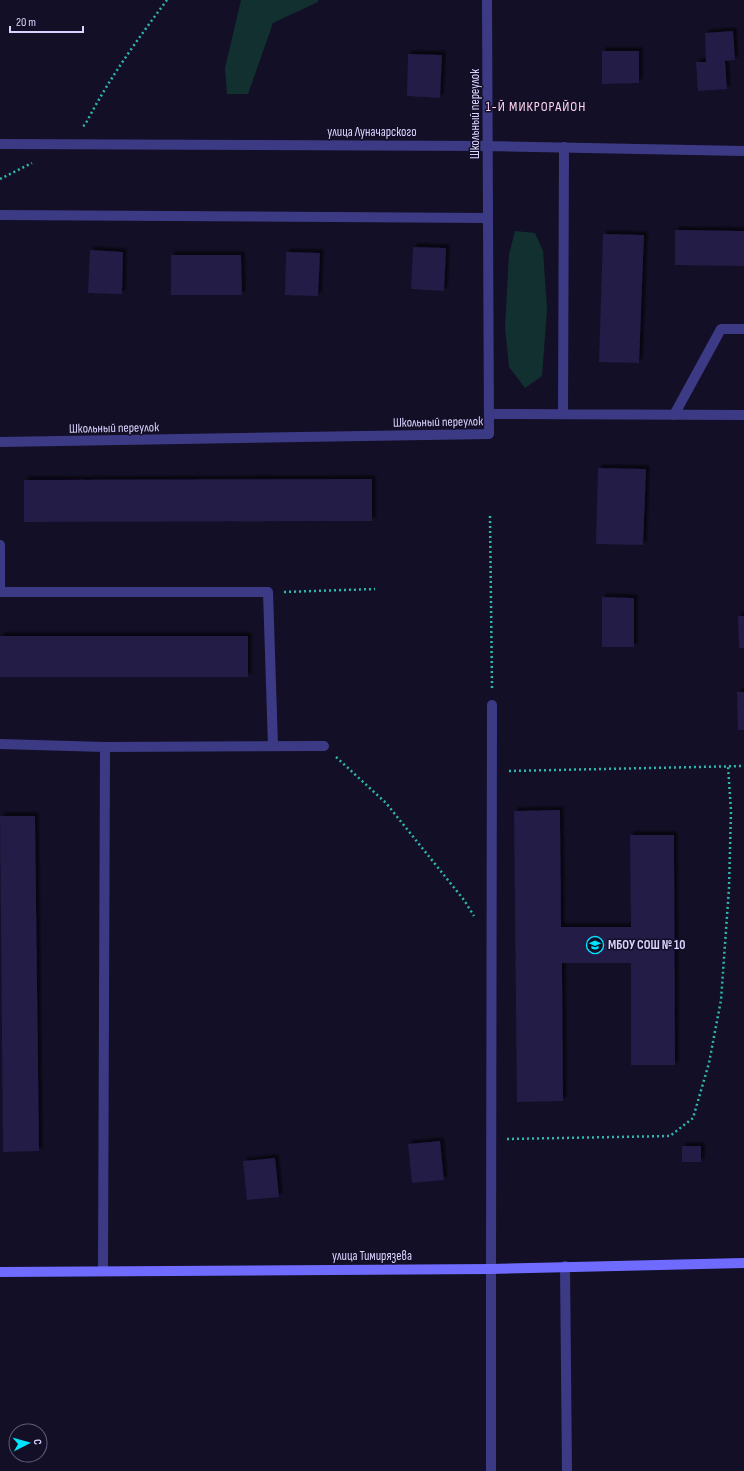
<svg xmlns="http://www.w3.org/2000/svg" width="744" height="1471" font-family="'Sofia Sans Condensed',sans-serif">
<style>
.green{fill:#12302f}
.building{fill:#241b47;filter:url(#shadow)}
.lines{fill:none;stroke-linecap:round;stroke-linejoin:round}
.path{stroke:#2fb8b0;stroke-width:2.5;stroke-dasharray:2 3;stroke-linecap:butt}
.lane{stroke:#3d3a85;stroke-width:10}
.street{stroke:#3d3a85;stroke-width:10}
.secondary{stroke:#6f6bff;stroke-width:10}
.labels{text-anchor:middle;dominant-baseline:central;stroke-width:3;stroke-linejoin:round;paint-order:stroke}
.street-label{font-size:13px;fill:#d9d4ff;stroke:#130f26}
.poi-label{font-size:13px;font-weight:bold;fill:#d9d4ff;stroke:#130f26;text-anchor:start}
.neighbourhood-label{font-size:14px;letter-spacing:1px;fill:#ffd6f0;stroke:#130f26}
</style>
<defs>
<filter id="shadow"><feDropShadow dx="3.5" dy="-3.5" stdDeviation="1" flood-color="#0009"/></filter>
</defs>
<rect width="100%" height="100%" fill="#130f26"/>
<path class="green" d="M241,0H318V2L273,23L248,94H227L225,68Z
M515,231L535,233L543,251L547,309L542,376L525,388L509,367L505,327L509,254Z"/>
<path class="building" d="M733,31L735,60L725,61L727,89L698,91L696,62H706L705,33Z
M602,51H639V83L602,84Z
M408,54L442,55L440,98L407,96Z
M675,230L744,231V266L675,265Z
M603,234L644,235L639,363L599,362Z
M413,247L446,248L444,291L411,289Z
M90,250L123,252L122,294L88,293Z
M286,252L320,253L318,296L285,295Z
M171,255H241L242,295H171Z
M598,468L646,469L643,545L596,544Z
M372,479V521L24,522V480Z
M602,597L634,598V647H602Z
M738,616H744V648H739Z
M0,636H248V677H0Z
M737,692H744V730H738Z
M560,810L561,927H631L630,835H674L675,1065H631V963H562L563,1101L517,1102L514,811Z
M0,816H35L39,1151L3,1152Z
M440,1141L444,1180L412,1183L408,1144Z
M682,1146H701V1162H682Z
M275,1158L279,1197L247,1200L243,1161Z"/>
<g class="lines">
<path class="path" d="M83,126L85,125C108,80 137,40 167,0
M0,179L32,163
M490,516L492,688
M284,592L375,589
M336,757L386,803L464,900L474,916
M509,771L744,766
M507,1139L670,1136L693,1118L709,1063L721,1000L729,888L731,811L728,766"/>
<path class="lane" d="M489,414L744,415
M563,414L564,147
M674,415L721,329H744
M0,545V592H268L273,746
M0,744L105,747L324,746
M491,1269L492,705
M103,1271L105,747"/>
<path class="street" d="M0,144L488,146L744,151
M0,215L488,218
M0,442L489,434L487,0
M565,1266L567,1471
M491,1269V1471"/>
<path class="secondary" d="M0,1272L491,1269L744,1263"/>
</g>
<defs>
<g id="school-ring" transform="scale(0.9)"><circle r="9.5" fill="#130f26" stroke="#00e5ff" stroke-width="1.5"/><path d="M0-5L7-2L0 1L-7-2ZM-4 1L0 2.5L4 1V4Q0 6-4 4Z" fill="#00e5ff"/></g>
</defs>
<g fill-rule="evenodd">
<use href="#school-ring" x="595" y="945"/>
</g>
<g class="labels">
<g class="street-label">
<text transform="translate(475 114) rotate(-90)">Школьный переулок</text>
<text x="372" y="132">улица Луначарского</text>
<text transform="translate(438 422) rotate(-1)">Школьный переулок</text>
<text transform="translate(114 428) rotate(-1)">Школьный переулок</text>
<text x="372" y="1256">улица Тимирязева</text>
</g>
<g class="poi-label">
<text x="608" y="945">МБОУ СОШ № 10</text>
</g>
<g class="neighbourhood-label">
<text x="536" y="106">1-Й МИКРОРАЙОН</text>
</g>
</g>
<g transform="translate(28 1443) rotate(84)"><circle r="19" fill="#130f26" stroke="#625e7d"/>
<path d="M0-3L7 15L0 10L-7 15Z" fill="#00e5ff"/>
<text y="-6" font-size="11" font-weight="bold" text-anchor="middle" fill="#d9d4ff">С</text>
</g>
<path d="M10 26v6h73v-6" fill="none" stroke="#d9d4ff" stroke-width="2"/>
<text x="16" y="26" font-size="12" fill="#d9d4ff" stroke="#130f26" stroke-width="3" paint-order="stroke">20 m</text>
</svg>
